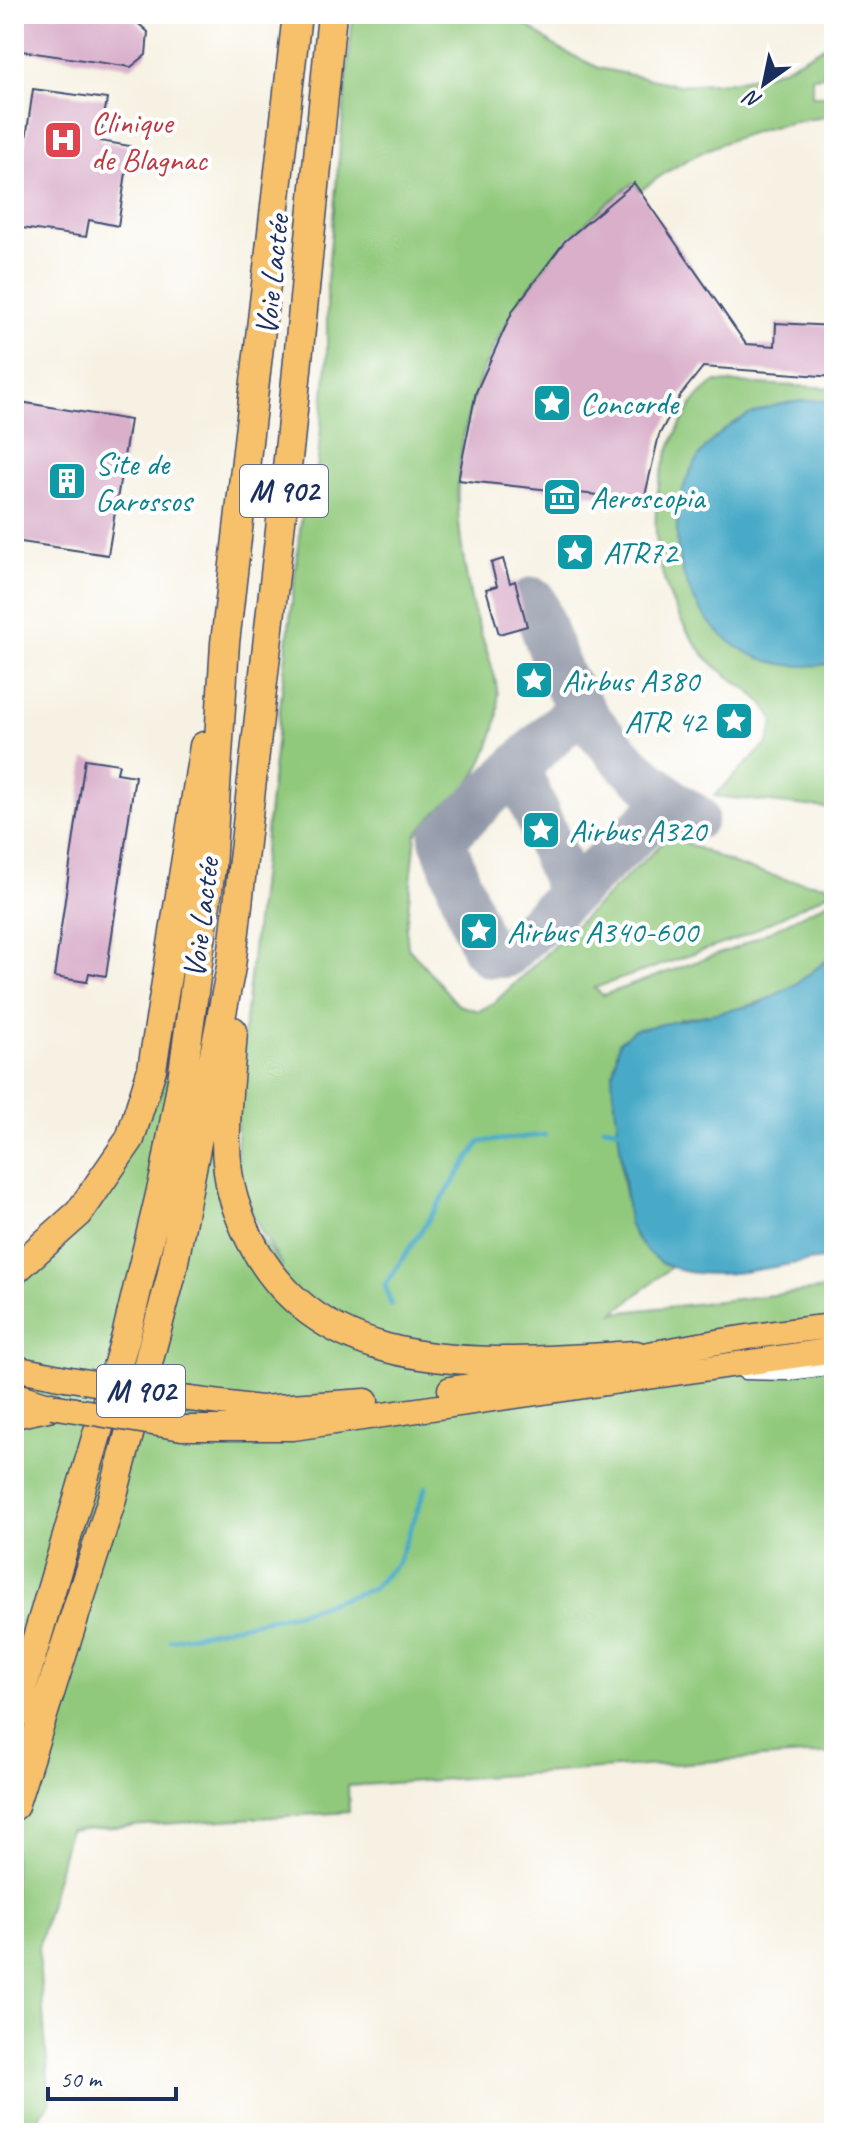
<svg xmlns="http://www.w3.org/2000/svg" width="848" height="2147" font-family="Caveat,sans-serif">
<style>
.green{fill:#91c97c;stroke:#567c6d;stroke-width:2}
.water{fill:#48aac7;stroke:#326c92;stroke-width:2}
.lines{fill:none;stroke-linecap:round;stroke-linejoin:round}
.stream{stroke:#48aac7;stroke-width:5}
.taxiway{stroke:#8890a0;stroke-width:46}
.building{fill:#d9afca}
.minor-casing{stroke:#3c4c72;stroke-width:21}
.major-casing{stroke:#3c4c72;stroke-width:27}
.highway-casing{stroke:#3c4c72;stroke-width:31}
.minor{stroke:#fff;stroke-width:18}
.major{stroke:#f7c06b;stroke-width:24}
.highway{stroke:#f7c06b;stroke-width:28}
.major-bridge-casing{stroke:#3c4c72;stroke-width:27;stroke-linecap:butt}
.major-bridge{stroke:#f7c06b;stroke-width:24}
.labels{text-anchor:middle;dominant-baseline:central;stroke-width:8;stroke-linejoin:round;paint-order:stroke}
.shield{fill:#fff;stroke:#5f6d8e;stroke-width:2}
.shield-label{font-size:30px;font-weight:bold;fill:#1b2f5e}
.health-label{font-size:32px;fill:#be3a42;stroke:#fff;text-anchor:start}
.street-label{font-size:32px;fill:#1b2f5e;stroke:#fff}
.culture-label{font-size:32px;fill:#0d838f;stroke:#fff;text-anchor:start}
</style>
<rect width="100%" height="100%" fill="#fff"/>
<filter id="ink" filterUnits="userSpaceOnUse"><feTurbulence type="fractalNoise" baseFrequency=".0125" numOctaves="2"/><feDisplacementMap in="SourceGraphic" scale="16" xChannelSelector="R" yChannelSelector="G"/><feConvolveMatrix kernelMatrix="1 2 1 2 8 2 1 2 1" color-interpolation-filters="sRGB"/></filter>
<filter id="wash" filterUnits="userSpaceOnUse"><feTurbulence type="fractalNoise" baseFrequency=".006" numOctaves="4" result="noise"/><feDisplacementMap in="SourceGraphic" scale="32" xChannelSelector="R" yChannelSelector="G"/><feGaussianBlur stdDeviation="1.8" result="paint"/><feColorMatrix in="noise" values="0 0 0 0 0 0 0 0 0 0 0 0 0 0 0 0 0 1.4 0 .05"/><feComposite in="paint" operator="in"/></filter>
<g filter="url(#wash)">
<rect width="100%" height="100%" fill="#f6f1e2"/>
<path class="green" d="M353,14H512L559,49L599,68L678,85L730,82L763,75L785,68L834,41V56L827,62L824,76L812,77V96H834V116C761,124 698,146 640,191L633,183C538,254 465,359 458,481C456,517 463,560 470,595C477,635 507,684 496,724C490,746 480,773 464,789C447,804 429,816 416,835L406,929L408,947L458,1005L479,1011L494,1003L670,836L739,866L788,880L827,885L829,893L737,939L594,988L603,995L738,947L834,899V955C820,964 808,977 794,985C756,1008 721,1014 679,1019L621,1153L622,1179L634,1236L671,1267L614,1313L834,1288V1753L348,1786L349,1812L69,1830L38,1948L50,2103L25,2133H14V1291L108,1190L161,1071L167,1074L217,1138L226,1195L283,1266L253,1217L238,1169L236,1101L305,485L316,481L327,364V280Z
M716,382L834,388V402L815,400L732,424L700,455L705,616C739,649 785,672 834,663V809L714,796L768,743L774,722C765,693 724,679 705,656C653,592 640,508 676,434C686,412 696,395 716,382Z"/>
<path class="water" d="M815,400L834,402V663C652,698 606,408 815,400Z
M834,955V1258C768,1262 662,1308 629,1223L612,1078L619,1042L634,1030L759,1004L796,984Z"/>
<g class="lines">
<path class="stream" d="M604,1127L623,1130
M391,1305L385,1285L480,1142L545,1135
M170,1640L297,1613L372,1589L398,1562L426,1487"/>
<path class="taxiway" d="M533,600L559,672L588,719
M523,762L521,777L564,879L573,886L581,884
M675,804L627,763L588,719L580,715L570,717L442,839L483,947L491,955H505L665,806L675,804L695,817"/>
</g>
<g id="blocks">
<path class="building" d="M14,14H102L132,18L148,32L146,55L131,67L14,50Z
M33,89L107,99L100,141L130,146L118,226L89,220L86,237L14,227V180L20,181Z
M634,183L746,344L775,346L776,323L834,326V377L703,367L680,396L659,435L644,500L458,480L476,392L513,310L565,241Z
M14,401L130,420L108,555L14,541Z
M503,559L510,583L515,581L527,626L499,634L486,589L497,586L491,563Z
M85,759L119,764L117,773L135,776L106,976L89,973L87,982L54,977Z"/>
</g>
</g>
<g filter="url(#ink)">
<use href="#blocks" fill-opacity="0" stroke="#3c4c72" stroke-width="2"/>
<g class="lines">
<g class="minor-casing">
<path id="minor" d="M745,1370L788,1371L834,1365"/>
</g>
<g class="major-casing">
<path id="major" d="M14,1368L65,1378
M450,1389C578,1370 705,1339 834,1326
M14,1394L52,1406
M190,1399L260,1408L366,1401
M182,1428H293L834,1350"/>
</g>
<g class="highway-casing">
<path id="highway" d="M233,1031C230,1085 218,1148 234,1200C294,1387 480,1364 636,1355
M14,1271L79,1213L130,1139L152,1069L204,746
M14,1414L52,1406
M14,1716L126,1336L164,1178L182,1080L211,868L225,643L297,14
M14,1806L111,1502L171,1277L231,967L290,441L332,14"/>
</g>
<use href="#minor" class="minor"/>
<use href="#major" class="major"/>
<use href="#highway" class="highway"/>
<g class="major-bridge-casing">
<path id="major-bridge" d="M65,1378L190,1399
M52,1406L182,1428"/>
</g>
<use href="#major-bridge" class="major-bridge"/>
</g>
</g>
<defs>
<g id="hospital-square" transform="scale(2)"><rect x="-9" y="-9" width="18" height="18" rx="4" fill="#e0444e" stroke="#fff"/><path d="M-5-5h3v3.5h4V-5h3V5h-3V1.5h-4V5h-3Z" fill="#fff"/></g>
<g id="sight-square" transform="scale(2)"><rect x="-9" y="-9" width="18" height="18" rx="4" fill="#0f9aa8" stroke="#fff"/><path d="M0-6L1.8-2.2L6-1.7L2.9 1.2L3.7 5.4L0 3.3L-3.7 5.4L-2.9 1.2L-6-1.7L-1.8-2.2Z" fill="#fff"/></g>
<g id="building-square" transform="scale(2)"><rect x="-9" y="-9" width="18" height="18" rx="4" fill="#0f9aa8" stroke="#fff"/><path d="M-4-6H4V6H1V3H-1V6H-4ZM-2.5-4.3h1.7v1.8h-1.7ZM.8-4.3h1.7v1.8H.8ZM-2.5-1h1.7V.8h-1.7ZM.8-1h1.7V.8H.8Z" fill="#fff"/></g>
<g id="museum-square" transform="scale(2)"><rect x="-9" y="-9" width="18" height="18" rx="4" fill="#0f9aa8" stroke="#fff"/><path d="M0-6L6-3V-2H-6V-3ZM-5-1h2V3h-2ZM-1-1h2V3h-2ZM3-1h2V3H3ZM-6 4H6V6H-6Z" fill="#fff"/></g>
</defs>
<g fill-rule="evenodd">
<use href="#hospital-square" x="63" y="140"/>
<use href="#sight-square" x="552" y="403"/>
<use href="#building-square" x="67" y="481"/>
<use href="#museum-square" x="562" y="497"/>
<use href="#sight-square" x="575" y="552"/>
<use href="#sight-square" x="534" y="680"/>
<use href="#sight-square" x="734" y="721"/>
<use href="#sight-square" x="541" y="830"/>
<use href="#sight-square" x="479" y="931"/>
</g>
<g class="labels">
<g class="shield">
<rect x="240" y="465" width="88" height="52" rx="6"/>
<rect x="97" y="1365" width="88" height="52" rx="6"/>
</g>
<g class="shield-label">
<text x="284" y="491">M 902</text>
<text x="141" y="1391">M 902</text>
</g>
<g class="health-label">
<text x="91" y="122">Clinique<tspan x="91" dy="37">de Blagnac</tspan></text>
</g>
<g class="street-label">
<text transform="translate(272 275) rotate(-84)">Voie Lactée</text>
<text transform="translate(201 918) rotate(-83)">Voie Lactée</text>
</g>
<g class="culture-label">
<text x="580" y="403">Concorde</text>
<text x="95" y="463">Site de<tspan x="95" dy="37">Garossos</tspan></text>
<text x="590" y="497">Aeroscopia</text>
<text x="603" y="552">ATR72</text>
<text x="562" y="680">Airbus A380</text>
<text x="706" y="721" text-anchor="end">ATR 42</text>
<text x="569" y="830">Airbus A320</text>
<text x="507" y="931">Airbus A340-600</text>
</g>
</g>
<rect width="848" height="2147" fill="none" stroke="#fff" stroke-width="48"/>
<g transform="translate(764 84) rotate(213)" stroke="#ffffff" stroke-width="6" paint-order="stroke">
<path d="M0-6L14 30L0 20L-14 30Z" fill="#1b2f5e"/>
<text y="-12" font-size="22" font-weight="bold" text-anchor="middle" fill="#1b2f5e">N</text>
</g>
<path d="M48 2087v12h128v-12" fill="none" stroke="#1b2f5e" stroke-width="4"/>
<text x="60" y="2087" font-size="24" fill="#1b2f5e" stroke="#ffffff" stroke-width="6" paint-order="stroke">50 m</text>
</svg>
